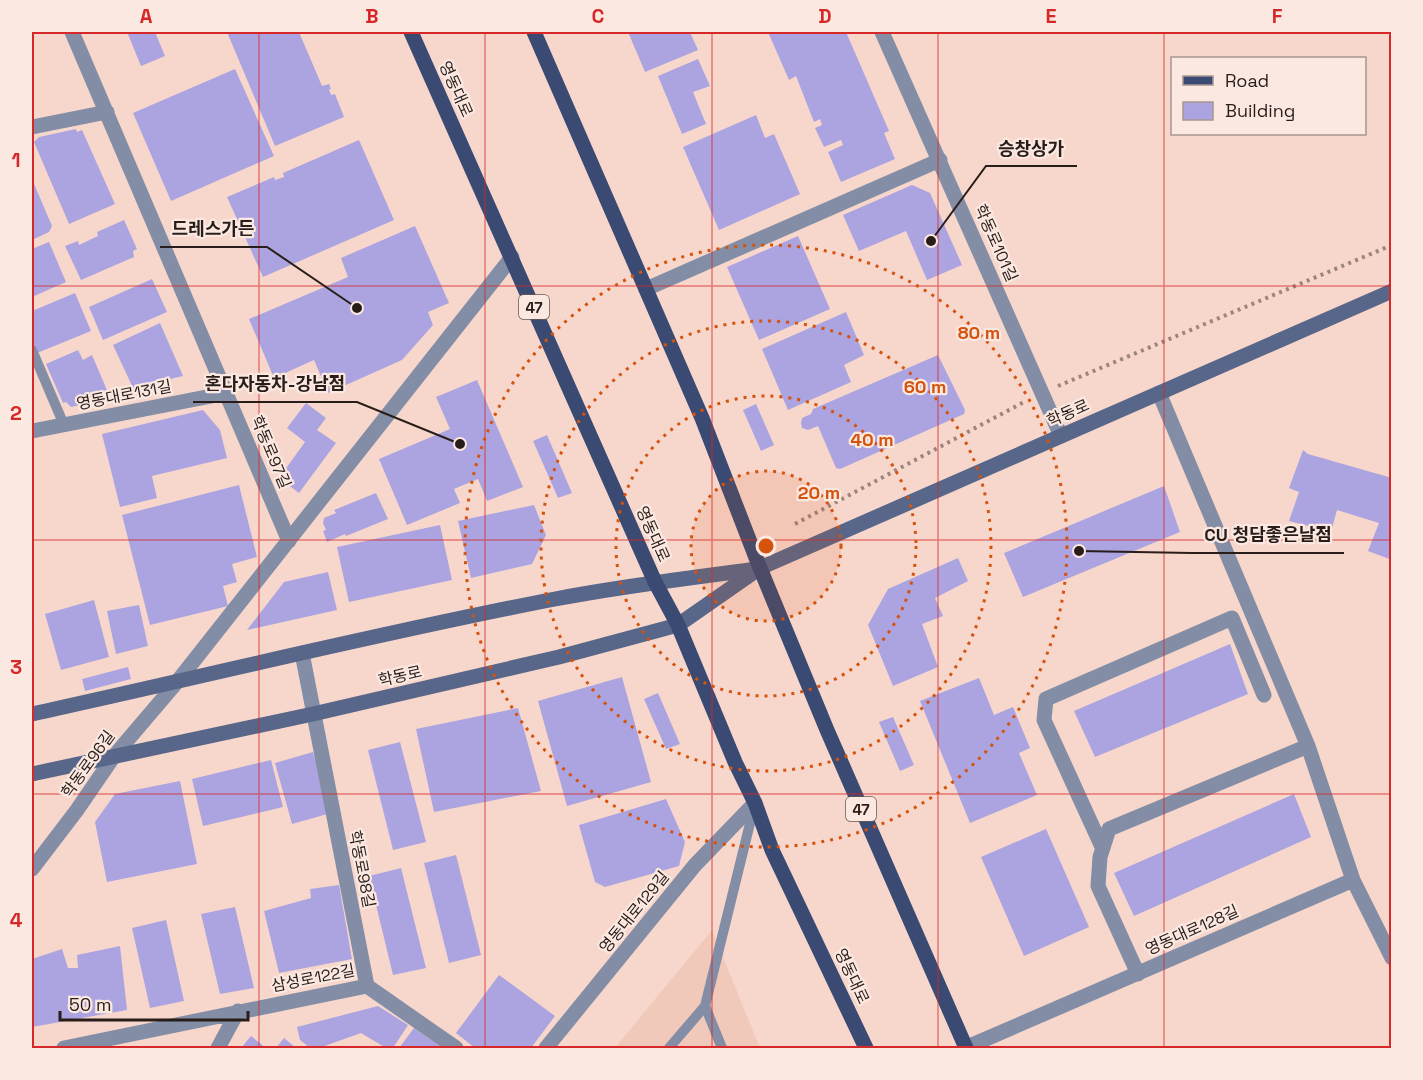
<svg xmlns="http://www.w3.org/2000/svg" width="1423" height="1080" font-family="'Space Grotesk','Noto Sans KR',sans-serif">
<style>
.built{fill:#f0c9bb}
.building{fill:#aca4e0}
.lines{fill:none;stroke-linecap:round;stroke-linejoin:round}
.path{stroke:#9c857d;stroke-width:4;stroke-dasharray:3 4.5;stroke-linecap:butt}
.service{stroke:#838ea6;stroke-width:10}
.minor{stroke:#838ea6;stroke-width:15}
.secondary{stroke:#586689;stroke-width:15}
.primary{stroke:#3a4a73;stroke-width:15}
.grid{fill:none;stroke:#d62828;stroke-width:1.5;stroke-opacity:0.55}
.ring{fill:none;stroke:#d5530d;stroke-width:3;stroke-dasharray:3 6}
.labels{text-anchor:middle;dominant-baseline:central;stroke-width:4.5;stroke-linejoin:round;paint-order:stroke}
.shield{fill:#fbe8e1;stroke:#675a55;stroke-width:1.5}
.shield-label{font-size:15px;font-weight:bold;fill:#281d19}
.street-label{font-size:16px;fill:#281d19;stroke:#fbe8e1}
.centre{fill:#d5530d;stroke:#fbe8e1;stroke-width:3}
.ring-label{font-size:18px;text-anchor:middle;font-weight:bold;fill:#d5530d;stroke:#fbe8e1;stroke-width:4.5;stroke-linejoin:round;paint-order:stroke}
.leader{fill:none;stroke:#281d19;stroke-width:2}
.callout-dot{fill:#281d19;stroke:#fbe8e1;stroke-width:2}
.callout-label{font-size:18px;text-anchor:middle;font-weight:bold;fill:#281d19;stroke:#fbe8e1;stroke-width:4.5;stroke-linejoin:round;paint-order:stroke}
.neatline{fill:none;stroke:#d62828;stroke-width:2}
.grid-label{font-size:20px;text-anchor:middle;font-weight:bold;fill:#d62828}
</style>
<rect width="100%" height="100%" fill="#f7d7cc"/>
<path class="built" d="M712,930L760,1048H615Z"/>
<path class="building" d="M127,32H155L165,56L141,66Z
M227,32H299L322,86L329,84L331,89H329L331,95L335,94L344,117L275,146Z
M628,32H690L698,50L645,72Z
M768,32H846L889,131L884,133L895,159L841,182L828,152L843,145L841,140L824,147L815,128L822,125L820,119L814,122L796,76L789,80Z
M698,59L710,86L693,92L706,124L682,134L658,76Z
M235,69L274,156L171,201L133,113Z
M756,115L765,138L774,134L800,194L719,230L683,147Z
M76,129L77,132L82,130L115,204L69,224L34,142L39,137Z
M359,140L394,220L263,277L227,197L274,177L275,180L284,177L283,173Z
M32,179L52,226L49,232L32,240Z
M912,185L930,193L962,265L927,280L906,231L859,251L843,215Z
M124,220L137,249L133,251L134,257L81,280L65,246L78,241L79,245L98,236L97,232Z
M415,226L449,303L428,312L433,325L402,360L328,393L314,360L274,378L249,319L348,277L341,258Z
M798,236L830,309L759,340L727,267Z
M49,242L66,282L32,297V249Z
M152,279L167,312L103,340L89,307Z
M75,293L91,331L37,353L32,339V311Z
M846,312L864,355L844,365L851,382L788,410L762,349Z
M160,323L183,376L133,388L113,345Z
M78,350L83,360L92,355L109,395L107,399L71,407L66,402L63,403L46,364Z
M938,355L965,410L964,414L840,469L836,468L818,426L808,430L802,428L801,423L802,418L811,414L813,409Z
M477,380L523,487L487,501L478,479L454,489L460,503L407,525L379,459L450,429L436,397Z
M306,403L326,418L317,430L336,443L299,493L279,478L305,442L287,428Z
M756,404L774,445L761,451L743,410Z
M203,410L220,430L227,458L152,476L157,498L120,507L102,434Z
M547,435L572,493L558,498L533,441Z
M1303,450L1308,454L1392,478V560L1368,551L1379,523L1337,510L1331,532L1289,521L1299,492L1289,488Z
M239,485L257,557L232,564L237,582L223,586L228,606L150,625L122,515Z
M1164,486L1180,532L1023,597L1004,553Z
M376,493L388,519L346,536L345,534L327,542L323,531L326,530L323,523L324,518L336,513L334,510Z
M534,505L546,535L532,564L471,578L458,521Z
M440,525L452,580L349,602L337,547Z
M958,558L968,581L935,598L943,616L922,624L938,667L893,686L868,625L888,589Z
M328,572L337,610L247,630L284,582Z
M94,600L109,657L61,670L45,614Z
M139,605L148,646L116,654L107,611Z
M1230,644L1248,694L1095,757L1074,711Z
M128,667L131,679L85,691L82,679Z
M622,677L651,782L567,806L538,701Z
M979,678L994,715L1013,707L1030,748L1019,753L1037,795L970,823L920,701Z
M658,693L680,744L666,749L644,699Z
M518,708L541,791L434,812L416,729Z
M893,717L914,765L900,771L879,722Z
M400,742L426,842L393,850L368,750Z
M313,752L331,813L292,824L275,763Z
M271,760L283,807L203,826L192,779Z
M180,781L197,864L107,882L95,822L115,794Z
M1294,794L1311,837L1134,916L1114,873Z
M666,799L685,842L679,866L605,887L595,882L579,825Z
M1046,829L1089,927L1024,956L981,857Z
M456,855L481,955L449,963L424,863Z
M401,868L426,968L393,975L369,876Z
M339,885L352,959L279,973L264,911L311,898L310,889Z
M235,907L254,988L220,994L201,914Z
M166,920L184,1001L150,1008L132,928Z
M120,946L127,1010L32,1027V959L62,949L68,968H78L77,955Z
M499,975L555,1016L531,1048H475L456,1033Z
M378,1006L408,1025L393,1048H386L361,1033L319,1048H310L300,1040L297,1027Z
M414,1028L443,1048H399Z
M251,1036L266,1048H241Z
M284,1038L296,1048H276Z"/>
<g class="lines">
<path class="path" d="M1058,386L1392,245
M795,524L1024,402"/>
<path class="service" d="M32,350L64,425
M705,1006L722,1048
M669,1048L705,1006L755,803"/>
<path class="minor" d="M72,32L289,541
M882,32L1061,436
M32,127L107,112
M646,289L940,160
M1159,393L1308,746L1353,880L1392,958
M32,431L227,393
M302,653L367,986L456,1048
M1102,847L1044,720L1046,699L1232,618L1264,695
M32,869L77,810L114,756L177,682L512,257
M1138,974L1098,886L1100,857L1109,829L1308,746
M64,1048L367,986
M218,1048L238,1011
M546,1048L695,865L755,803
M965,1048L1353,880"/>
<path class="secondary" d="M32,714C206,676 379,633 555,599C622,586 689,578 757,569
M32,774L313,714L559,657L678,625L760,568L1392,291"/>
<path class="primary" d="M411,32L655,582L678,625L735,762L755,803L772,850L866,1048
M534,32L702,418L760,568L827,730L966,1048"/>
</g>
<path class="grid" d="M259,32V1048M485,32V1048M712,32V1048M938,32V1048M1164,32V1048M32,286H1392M32,540H1392M32,794H1392"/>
<circle cx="766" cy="546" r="75" fill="#d5530d" fill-opacity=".12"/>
<g class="ring">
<circle cx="766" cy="546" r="75"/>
<circle cx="766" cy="546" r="150"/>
<circle cx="766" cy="546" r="225"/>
<circle cx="766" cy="546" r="301"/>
</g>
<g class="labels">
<g class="shield">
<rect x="519" y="295" width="30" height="24" rx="4.5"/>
<rect x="846" y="797" width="30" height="24" rx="4.5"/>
</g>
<g class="shield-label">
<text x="534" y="307">47</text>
<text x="861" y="809">47</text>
</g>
<g class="street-label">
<text transform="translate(456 89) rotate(66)">영동대로</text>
<text transform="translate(996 243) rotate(66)">학동로101길</text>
<text transform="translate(124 395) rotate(-11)">영동대로131길</text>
<text transform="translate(1068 413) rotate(-24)">학동로</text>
<text transform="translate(271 452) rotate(67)">학동로97길</text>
<text transform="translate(653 534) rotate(66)">영동대로</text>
<text transform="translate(400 676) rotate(-13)">학동로</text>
<text transform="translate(88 764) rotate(-54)">학동로96길</text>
<text transform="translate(362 869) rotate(79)">학동로98길</text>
<text transform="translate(634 912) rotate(-51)">영동대로129길</text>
<text transform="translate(1192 930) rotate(-24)">영동대로128길</text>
<text transform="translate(852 976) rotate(65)">영동대로</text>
<text transform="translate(313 978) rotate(-11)">삼성로122길</text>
</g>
</g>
<circle cx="766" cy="546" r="9" class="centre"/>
<g class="ring-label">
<text x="979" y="339">80 m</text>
<text x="925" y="393">60 m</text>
<text x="872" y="446">40 m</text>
<text x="819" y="499">20 m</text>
</g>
<path class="leader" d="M931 241L986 166H1077M357 308L267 247H160M460 444L357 402H193M1079 551L1192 553H1344"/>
<g class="callout-dot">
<circle cx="931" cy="241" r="6"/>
<circle cx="357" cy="308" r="6"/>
<circle cx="460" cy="444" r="6"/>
<circle cx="1079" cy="551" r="6"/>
</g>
<g class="callout-label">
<text x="1031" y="155">승창상가</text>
<text x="213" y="235">드레스가든</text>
<text x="275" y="390">혼다자동차-강남점</text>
<text x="1268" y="541">CU 청담좋은날점</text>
</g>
<rect width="1423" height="1080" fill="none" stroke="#fbe8e1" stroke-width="66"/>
<rect x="1171" y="57" width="195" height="78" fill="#fbe8e1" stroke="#a79791" stroke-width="1.5"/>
<rect x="1183" y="76" width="30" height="9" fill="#3a4a73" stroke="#a79791" stroke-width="1.5"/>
<text x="1225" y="87" font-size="18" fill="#281d19">Road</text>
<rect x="1183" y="102" width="30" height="18" fill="#aca4e0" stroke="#a79791" stroke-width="1.5"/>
<text x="1225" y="117" font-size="18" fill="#281d19">Building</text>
<path d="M60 1011v9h188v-9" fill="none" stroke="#281d19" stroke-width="3"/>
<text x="69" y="1011" font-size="18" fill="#281d19" stroke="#fbe8e1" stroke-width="4.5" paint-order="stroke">50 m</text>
<rect x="33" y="33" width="1357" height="1014" class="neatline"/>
<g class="grid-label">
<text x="146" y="23">A</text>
<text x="372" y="23">B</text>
<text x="598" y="23">C</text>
<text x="825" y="23">D</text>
<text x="1051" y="23">E</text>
<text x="1277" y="23">F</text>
<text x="16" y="167">1</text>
<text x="16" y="420">2</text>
<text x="16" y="674">3</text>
<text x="16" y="927">4</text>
</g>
</svg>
